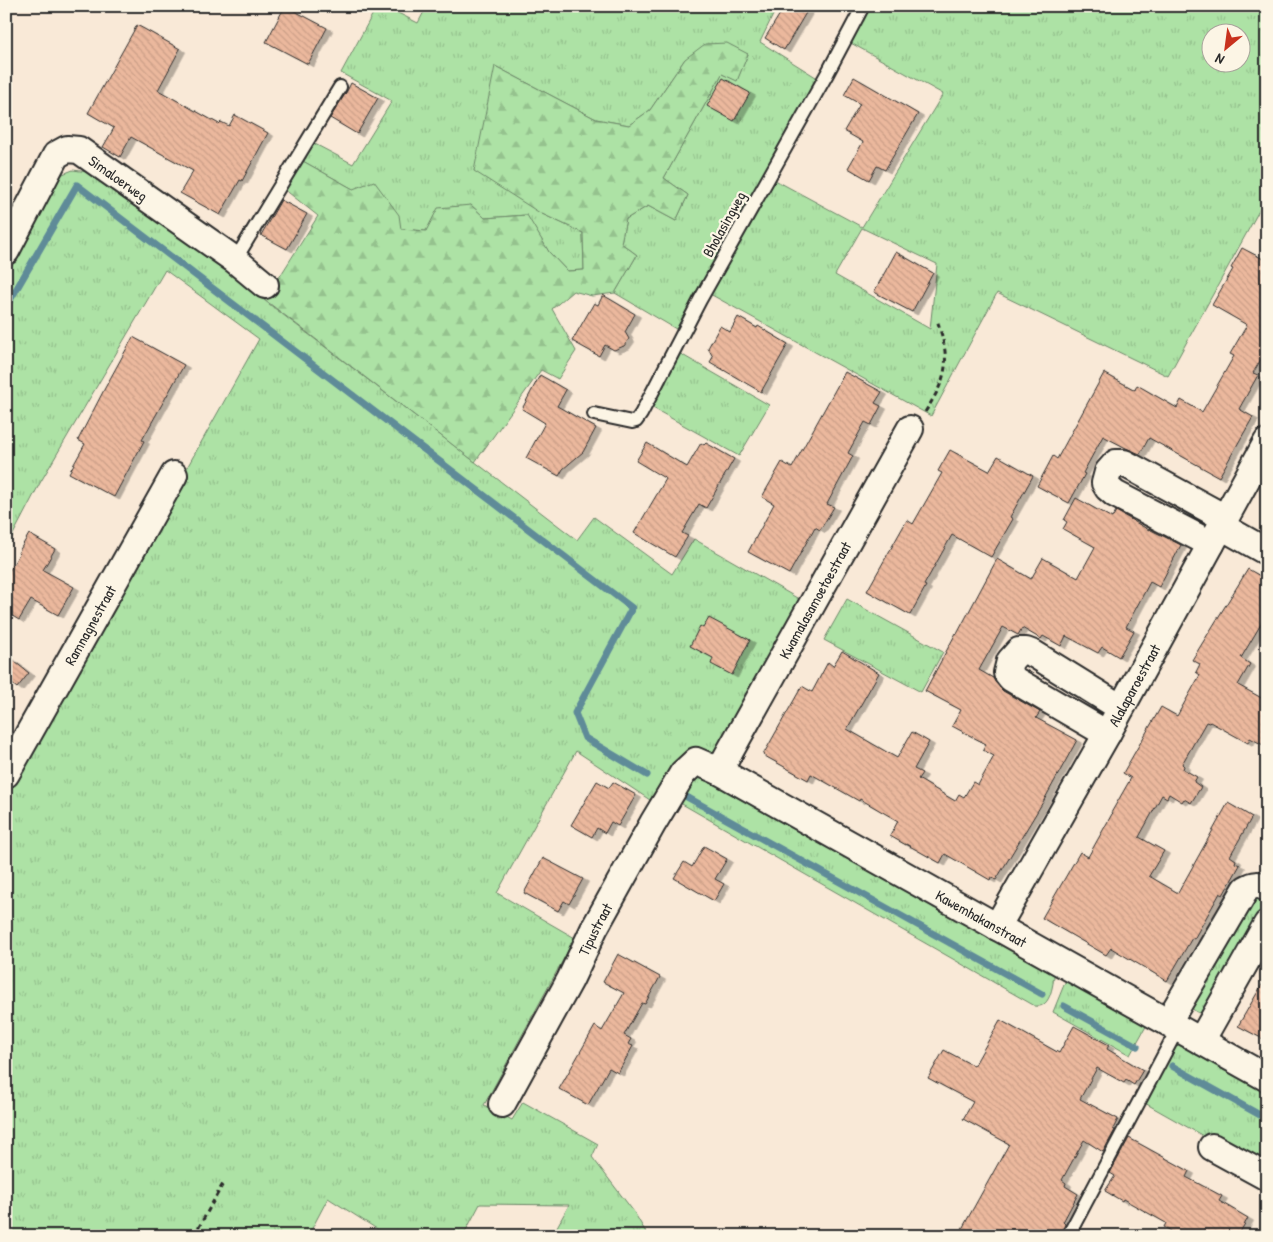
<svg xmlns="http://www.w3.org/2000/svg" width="1273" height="1242" font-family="'Patrick Hand',sans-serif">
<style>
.grass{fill:url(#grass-tufts);stroke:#6c8668;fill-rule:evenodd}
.forest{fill:url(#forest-firs);stroke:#6c8668}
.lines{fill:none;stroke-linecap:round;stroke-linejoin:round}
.stream{stroke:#5e8b98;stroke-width:7}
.building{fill:url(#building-back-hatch);stroke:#2b2b2b;filter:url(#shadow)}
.lane-casing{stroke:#2b2b2b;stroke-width:16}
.street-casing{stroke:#2b2b2b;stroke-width:30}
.path{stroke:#2b2b2b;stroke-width:3;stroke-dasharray:5 4;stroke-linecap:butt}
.lane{stroke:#fcf5e5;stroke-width:12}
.street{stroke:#fcf5e5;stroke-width:26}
.labels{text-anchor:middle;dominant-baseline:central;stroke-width:4.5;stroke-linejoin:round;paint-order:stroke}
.street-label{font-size:15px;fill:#2b2b2b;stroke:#fcf5e5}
</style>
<defs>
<pattern id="grass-tufts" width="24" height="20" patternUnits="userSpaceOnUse" patternTransform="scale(1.25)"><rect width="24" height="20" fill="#ade2a5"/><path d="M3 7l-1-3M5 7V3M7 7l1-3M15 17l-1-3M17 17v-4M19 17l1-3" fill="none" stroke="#95c28e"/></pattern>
<pattern id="forest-firs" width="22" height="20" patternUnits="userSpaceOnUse" patternTransform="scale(1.25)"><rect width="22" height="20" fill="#ade2a5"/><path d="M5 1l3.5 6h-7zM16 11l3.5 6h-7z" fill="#95c28e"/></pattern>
<pattern id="building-back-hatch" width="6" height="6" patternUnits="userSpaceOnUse" patternTransform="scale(1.25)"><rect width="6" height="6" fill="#ebb89d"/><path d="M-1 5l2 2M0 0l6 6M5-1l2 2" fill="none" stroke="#ca9e87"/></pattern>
<filter id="shadow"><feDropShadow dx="5.5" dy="3" stdDeviation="0" flood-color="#0004"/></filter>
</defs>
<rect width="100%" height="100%" fill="#f9e9d7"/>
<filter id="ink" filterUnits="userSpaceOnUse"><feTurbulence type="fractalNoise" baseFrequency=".02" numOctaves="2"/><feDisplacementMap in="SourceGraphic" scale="10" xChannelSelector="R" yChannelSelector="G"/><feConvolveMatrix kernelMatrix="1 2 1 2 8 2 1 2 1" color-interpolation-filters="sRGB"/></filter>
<g filter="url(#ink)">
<path class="grass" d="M377,6H384L418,23L427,6H763L774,13L760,42L819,79L676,329L615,293L637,255L621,243L626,219L648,206L676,221L688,195L664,178L722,74L737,80L748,54L685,59L650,110L629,125L596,119L495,66L540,213L583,233L584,270L567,271L549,252L526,215L485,218L471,205L426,231L401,229L353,189L301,160L313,143L353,164L392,101L341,73Z
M870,6H1267V196L1168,376L997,293L931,416L710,294L775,180L862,227L943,94L849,42ZM1210,32H1240V62H1210ZM862,228L937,264L930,329L835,275Z
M73,170L88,172L183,238L577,540L594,517L672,574L694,539L804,602L726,747L656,804L576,751L497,893L575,938L484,1105L512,1120L523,1102L598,1144L592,1157L634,1212L648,1236H552L569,1205L480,1204L463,1236H388L328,1198L308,1236H6V791L259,339L165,270L40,483L6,548V267L49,190L60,175Z
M679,353L769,405L739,456L651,407Z
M847,599L943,652L921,692L824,640Z
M703,771L1055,970C1053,981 1052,1009 1035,1006L675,800Z
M1252,892H1267V917L1207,1013C1198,1014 1194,1012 1189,1004Z
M1068,975L1149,1021L1130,1055L1053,1012Z
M1178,1039L1267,1089V1172L1143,1102Z"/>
<path class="forest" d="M727,43L748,54L737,81L722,74L664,178L688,195L676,221L648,206L626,219L621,243L637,255L615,293L592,296L573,291L552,309L576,351L558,379L541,370L475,462L265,300L318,216L284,189L301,160L353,189L374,181L399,215L401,229L426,231L438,208L471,205L485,218L527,215L549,252L567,271L584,270L583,233L540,213L474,171L495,66L596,119L629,125L650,110L685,59L705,44Z"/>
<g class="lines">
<path class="stream" d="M6,307L77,185L632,608L575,713L585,738L647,775
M685,796L1042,994
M1064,1006L1137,1046
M1172,1066L1267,1119"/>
</g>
<path class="building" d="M285,6L327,28L308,64L266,42Z
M785,6H810L784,50L765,38Z
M137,25L180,49L158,90L219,124L221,122L229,126L235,115L268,133L242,181L240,180L220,215L180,193L193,171L131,137L120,157L103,147L114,128L88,113Z
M854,77L918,114L885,170L877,166L869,180L848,168L863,142L844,131L860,104L844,95Z
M723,78L750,93L734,121L707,106Z
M351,83L378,98L357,134L330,118L347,91Z
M281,200L307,214L287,249L261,235Z
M1242,248L1267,261V349L1253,373L1258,375L1239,409L1253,417L1219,477L1149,438L1140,454L1126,448L1103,436L1083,473L1085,474L1069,503L1037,486L1053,456L1057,459L1104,373L1135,390L1137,385L1177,408L1181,400L1202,412L1234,356L1230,354L1247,325L1212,305L1233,269L1231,268Z
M896,252L933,273L912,312L874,292Z
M603,295L635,314L625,332L629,339L624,346L614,350L605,345L599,356L572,341L594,303L598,305Z
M738,317L757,328L758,326L788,344L761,392L710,362L713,357L708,348L720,326L730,332Z
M133,337L184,365L142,440L144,441L114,497L69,473L85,444L78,440L105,388Z
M845,372L882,392L875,403L881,406L871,425L865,422L848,453L853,456L827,504L834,507L820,530L815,527L789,574L748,552L774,504L762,497L782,462L792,468Z
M540,375L566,390L557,406L596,428L583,452L563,469L559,476L526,458L545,423L522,409Z
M647,443L687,467L701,443L704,445L706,443L734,459L706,508L699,504L682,533L688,536L675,557L634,533L666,479L636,461Z
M950,450L989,471L998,456L1033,476L1010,517L1013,519L991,557L952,535L924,585L926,586L910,615L867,591L907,520L913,524L942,473L938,471Z
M1076,498L1112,518L1116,511L1149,530V529L1181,545L1159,587L1150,582L1126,627L1134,631L1119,657L1102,647L1098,653L1066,636L1061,646L1043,636L1041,639L1022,628L1018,635L1003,627L979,670L993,678L995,682L1003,691L1040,712L1036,718L1077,740L1043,802L996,880L991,877L990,880L945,854L940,863L906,844V845L890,836L898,821L860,799L859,801L811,774L808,780L763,755L802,686L812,692L828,662L833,666L842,651L879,673L847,729L897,758L912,732L929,742L914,769L922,773L918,779L955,801L959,794L964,797L973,782L978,785L994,756L983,750L986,744L952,726L961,710L925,691L956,633L957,634L997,559L1031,579L1043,558L1078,578L1095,547L1063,529L1067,522L1064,520Z
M29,534L55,549L43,570L74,587L58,615L31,600L19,620L6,612V577L19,554L18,553Z
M1248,569L1267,580V614L1241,658L1250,664L1238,685L1267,701V747L1250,738L1248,743L1210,722L1209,723L1206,722L1182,764L1184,766L1183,769L1197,777L1194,782L1201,787L1191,803L1184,799L1182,802L1169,794L1167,798L1162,795L1139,837L1164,851L1149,876L1178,893L1228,803L1252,817L1230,856L1236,860L1235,863L1240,865L1223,895L1220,893L1194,939L1192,938L1167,981L1111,948L1106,955L1042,918L1080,852L1088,857L1112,814L1111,813L1131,778L1123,773L1161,707L1177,716L1200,675L1196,672L1200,664L1192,660Z
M709,618L750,640L732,675L711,664L713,658L690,646L700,626L703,628Z
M6,655L29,673L17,688L6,679Z
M597,781L609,788L613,782L636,795L618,826L611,822L605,833L597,828L592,837L571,825Z
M704,846L727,859L715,879L724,884L714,901L674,878L684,862L692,867Z
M543,858L583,879L569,904L564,901L558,911L524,893Z
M618,954L660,977L645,1004L642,1003L624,1035L631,1039L628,1044L633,1046L618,1073L609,1068L588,1105L559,1089L595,1026L602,1031L624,993L603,982Z
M1267,976V1041L1238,1026Z
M1000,1020L1059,1053L1074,1026L1109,1045L1107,1049L1143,1070L1134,1085L1126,1080L1124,1083L1097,1068L1080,1099L1118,1119L1113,1129L1115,1130L1103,1152L1084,1140L1062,1180L1066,1183L1065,1186L1078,1194L1063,1222L1065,1224L1060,1236H958L1009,1144L963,1119L973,1102L928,1078L944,1050L974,1066Z
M1129,1138L1189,1171L1186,1177L1222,1196L1219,1201L1248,1218L1238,1236H1180L1164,1227L1166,1223L1123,1199L1122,1201L1105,1191L1115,1176L1110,1173Z"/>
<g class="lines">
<g class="lane-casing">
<path id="lane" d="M235,260L340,87
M594,414L632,422L636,421L641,414L700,300L828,72L863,6
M1068,1236L1178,1028"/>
</g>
<g class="street-casing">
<g id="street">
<path id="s1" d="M6,251L56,155L67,149L79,150L235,260L265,285"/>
<path d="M1221,526L1267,552"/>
<path d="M1211,544L1115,494L1108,488L1105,483L1108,472L1116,463H1124L1225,518"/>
<path d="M1107,734L1011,678L1007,673L1010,661L1019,651H1026L1034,654L1121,708"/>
<path id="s2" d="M719,771L910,429"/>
<path id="s3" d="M6,774L174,475"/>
<path id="s4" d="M997,927L1107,734L1267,442"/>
<path d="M1168,1022L1246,889C1254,884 1259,884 1267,888"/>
<path d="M1201,1041L1267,924"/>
<path id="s5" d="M502,1104L570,980L594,929L653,823L683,773L696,761L719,771L1267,1078"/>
<path d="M1212,1147L1267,1177"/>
</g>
</g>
<path class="path" d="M925,412C948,377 951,360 937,320
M194,1236L224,1182"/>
<use href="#lane" class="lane"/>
<use href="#street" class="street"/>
</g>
</g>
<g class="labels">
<g class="street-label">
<text stroke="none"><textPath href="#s1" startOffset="181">Simaloerweg</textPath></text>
<text transform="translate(724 224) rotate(-61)">Bholasingweg</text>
<text stroke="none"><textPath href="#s2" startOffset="196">Kwamalasamoetoestraat</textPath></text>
<text stroke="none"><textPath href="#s3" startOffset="171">Ramnagnestraat</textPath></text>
<text stroke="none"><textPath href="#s4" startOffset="278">Alalaparoestraat</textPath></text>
<text stroke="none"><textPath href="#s5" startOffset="721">Kawemhakanstraat</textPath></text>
<text stroke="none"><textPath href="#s5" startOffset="198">Tipustraat</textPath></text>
</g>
</g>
<rect width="1273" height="1242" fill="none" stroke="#fcf5e5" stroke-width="25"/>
<rect x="12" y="12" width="1248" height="1217" fill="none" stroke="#2b2b2b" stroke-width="2" filter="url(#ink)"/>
<g transform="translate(1226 48) rotate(209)"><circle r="24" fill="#fcf5e5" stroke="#a8a49b"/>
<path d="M0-4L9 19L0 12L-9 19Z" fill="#c8321e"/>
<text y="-8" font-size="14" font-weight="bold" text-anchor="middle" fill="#2b2b2b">N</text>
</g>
</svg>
